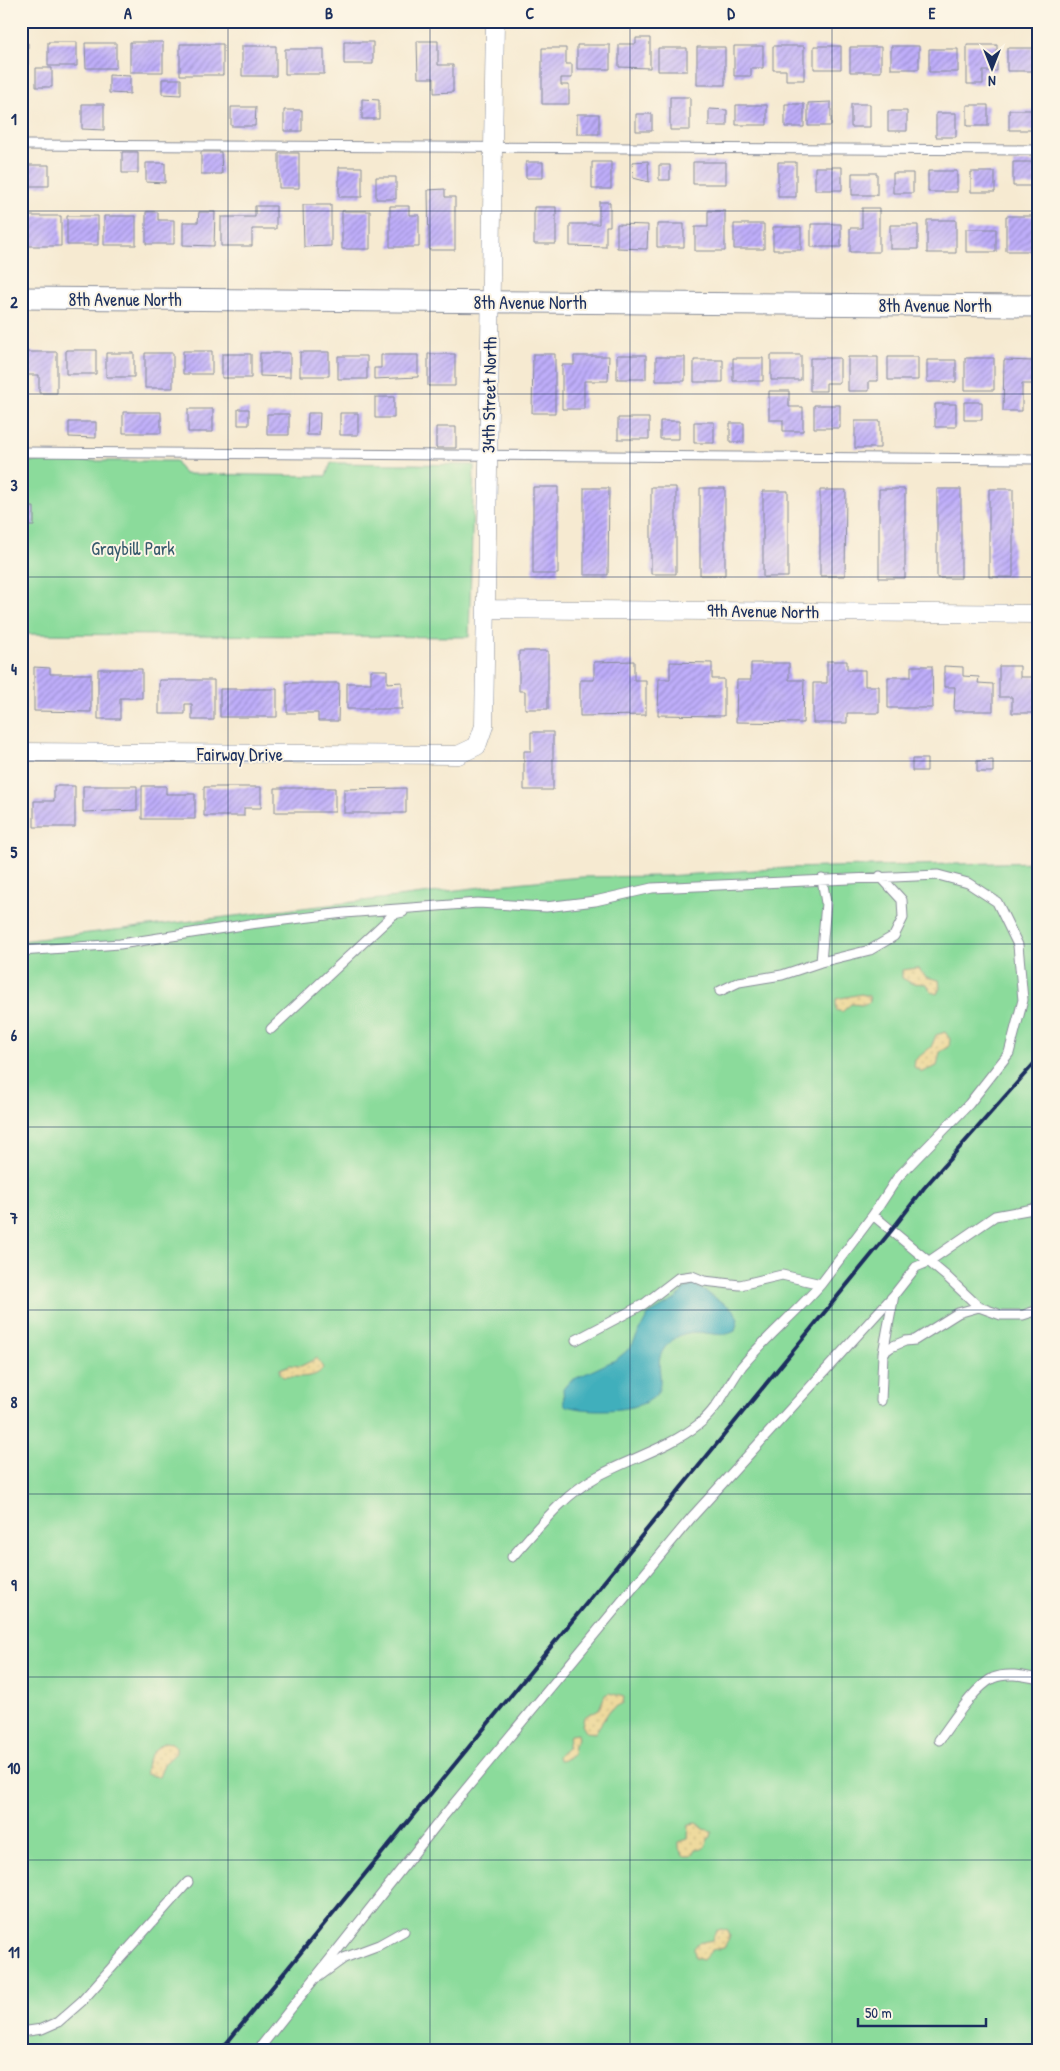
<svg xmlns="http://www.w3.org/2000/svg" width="1060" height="2071" font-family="'Patrick Hand',sans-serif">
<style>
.green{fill:#8bdb9b;stroke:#53857c}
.sand{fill:url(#sand-dots);stroke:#84847e}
.water{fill:#40afbc;stroke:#2e6f8d}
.building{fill:url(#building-hatch)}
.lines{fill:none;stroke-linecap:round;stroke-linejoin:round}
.service-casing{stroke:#888c98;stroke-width:11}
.minor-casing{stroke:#888c98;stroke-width:19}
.tertiary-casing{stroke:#888c98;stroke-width:23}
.service{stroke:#fff;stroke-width:9}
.minor{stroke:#fff;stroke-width:18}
.tertiary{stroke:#fff;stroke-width:21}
.rail{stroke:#1b2f5e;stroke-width:4}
.grid{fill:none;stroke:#1b2f5e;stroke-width:1;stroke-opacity:0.55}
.labels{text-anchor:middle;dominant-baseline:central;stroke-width:4;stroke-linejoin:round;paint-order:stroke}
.street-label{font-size:18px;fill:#1b2f5e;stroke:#fcf5e5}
.park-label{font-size:18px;fill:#375a6d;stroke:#fcf5e5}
.neatline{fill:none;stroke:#1b2f5e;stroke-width:2}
.grid-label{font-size:16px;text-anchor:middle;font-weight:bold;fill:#1b2f5e}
</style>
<defs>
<pattern id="sand-dots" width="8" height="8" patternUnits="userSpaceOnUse" patternTransform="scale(1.25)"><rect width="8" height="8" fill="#eeda9e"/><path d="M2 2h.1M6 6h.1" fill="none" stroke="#ccbb8a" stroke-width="1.8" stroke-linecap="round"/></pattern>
<pattern id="building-hatch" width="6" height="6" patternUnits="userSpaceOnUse" patternTransform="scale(1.25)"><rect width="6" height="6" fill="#bfaefa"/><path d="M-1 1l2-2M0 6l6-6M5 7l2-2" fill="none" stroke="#9a8ece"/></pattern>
</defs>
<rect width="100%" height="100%" fill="#fcf5e5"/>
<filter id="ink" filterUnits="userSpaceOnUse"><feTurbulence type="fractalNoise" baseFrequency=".02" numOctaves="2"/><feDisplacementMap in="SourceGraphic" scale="10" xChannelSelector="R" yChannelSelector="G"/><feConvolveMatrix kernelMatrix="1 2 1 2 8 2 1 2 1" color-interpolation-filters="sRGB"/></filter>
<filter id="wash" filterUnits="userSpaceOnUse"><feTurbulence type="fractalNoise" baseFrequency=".0096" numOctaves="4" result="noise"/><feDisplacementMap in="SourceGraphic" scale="20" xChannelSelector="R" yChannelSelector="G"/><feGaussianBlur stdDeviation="1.12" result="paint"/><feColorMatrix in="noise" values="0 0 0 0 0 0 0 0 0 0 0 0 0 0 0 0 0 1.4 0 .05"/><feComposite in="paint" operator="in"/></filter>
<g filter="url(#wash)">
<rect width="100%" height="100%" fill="#f6ead1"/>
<path class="green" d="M23,461H176L184,474L326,476L331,463L474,465L469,637L21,634Z
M1039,862V2050H21V941L525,882L582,877L666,876L787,868Z"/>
<path class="sand" d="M918,968L926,977L939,980L940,988L937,994L931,992L927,984L911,983L902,978V970Z
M861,994L869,996L870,1002L862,1005L851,1004L842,1012L836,1010V999Z
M945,1032L950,1039L949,1047L940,1052L937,1066L922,1072L914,1067L915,1060L931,1047L936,1035Z
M317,1358L323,1368C316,1380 296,1376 283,1377L280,1374V1369L289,1365L301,1366Z
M609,1693L624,1697L623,1703L610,1710L595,1733L586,1732L582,1725L584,1717L599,1709L605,1695Z
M577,1734L578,1739L574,1744L573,1755L562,1761L559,1760L558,1756L567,1748L570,1735Z
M165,1742L172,1743L176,1747V1753L164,1764L159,1777L146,1774C144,1760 154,1748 165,1742Z
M697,1823L704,1829L712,1831L711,1837L708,1839L704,1848L696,1849L692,1856H684L679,1848V1842L688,1839L689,1824Z
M721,1929L728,1931L730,1936L724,1948L712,1950L703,1960L695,1958L694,1948L698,1943L712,1940L716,1931Z"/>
<path class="water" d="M695,1285L734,1310L738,1320L735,1331C715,1342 694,1321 670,1342C651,1360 664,1371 659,1389C652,1414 583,1413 564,1405L563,1389L570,1381L617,1359L631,1347L648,1315L676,1299L684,1289Z"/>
<g id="blocks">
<path class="building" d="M636,38H650V68L619,67V44H636Z
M417,41H438V65H453V92L434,93V78H418Z
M48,42H77V66H48Z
M130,42H163V72H130Z
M344,42H373V64H344Z
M21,43H28V65H21Z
M85,43H116V68H86Z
M180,44H223V75H180Z
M577,45H610V69H577Z
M967,45H997V71H983V84H967Z
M242,46H276V76H242Z
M734,46H763V68H751V76H734Z
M773,46H804V80H786V70H773Z
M814,46H841V69H814Z
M891,46H919V69H891Z
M697,47H725V85H697Z
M850,47H881V72H850Z
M542,48H566V64H572V78H561V85H569V104H542Z
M658,48H687V71H658Z
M1007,48H1036V71H1007Z
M285,49H324V74H285Z
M929,49H958V72H929Z
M36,68H52V87H36Z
M109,75L130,76V94L109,93Z
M162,79H181V95L162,94Z
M670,97H690V130H670Z
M362,99L379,100V119H362Z
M831,102V126H808V103Z
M82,104H104V130L82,129Z
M785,104H804V127H785Z
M851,104H870V127H851Z
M736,105H767V125H736Z
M967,105H988V126H967Z
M231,107H256L255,126H231Z
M709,109L727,110V126H709Z
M284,110H302V131H284Z
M1009,110H1039V130H1009Z
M888,111H907V131H888Z
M936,113H956V137H936Z
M577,114H599V134H577Z
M636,114H652V131H636Z
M122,152H138V173H122Z
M201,152H221L222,174H201Z
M279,153H299V188H279Z
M648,161L649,182L633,178L632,162Z
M526,162H543V178H526Z
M592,162H611V189H592Z
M693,162H726V184H693Z
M778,162H796V197H778Z
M1013,162H1035V186H1013Z
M146,163H165V183L146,182Z
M28,165H49V186H28Z
M659,165H670V180H659Z
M339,167H362V197H339Z
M815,167H842V190H815Z
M928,171H957V192H928Z
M971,172H995V192H971Z
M852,173H877V195H852Z
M893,173H913V193H893Z
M376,177H396V199H376Z
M445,189V197H455V250H429L428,190Z
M599,202H610V226H606V247L570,246V224H599Z
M303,205H331V246L304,247Z
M255,206H276V229H252V246H221V217H255Z
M390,206H409V215H419V247H390Z
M534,207H556V244H534Z
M862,208H879V252H850V228H862Z
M342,211H370V249H342Z
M708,211H725V251H695V227H708Z
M146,212H158V220H174V244H146Z
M199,212H215L214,246L183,245V222H198Z
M26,216H61V246H26Z
M67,216H98V245H67Z
M104,216H136V245H104Z
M1006,216H1034V251H1006Z
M927,220H956V253H927Z
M617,224L648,225L647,249L617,248Z
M657,224H684V247H657Z
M734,224H764V249H734Z
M811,224H841V247H811Z
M890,225H918V249H890Z
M773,227H801V250H773Z
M966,229H996V252H966Z
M66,350H96V374H66Z
M183,351H212V374H183Z
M27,352H57V393H39V375H27Z
M300,352H329V376H300Z
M106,353H134V377H106Z
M145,353H173V388H145Z
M260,353H290V377L260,376Z
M222,354H251V378H222Z
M428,354H455V386H428Z
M533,354H555V413H532Z
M381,355H418V377L374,379V368H381Z
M617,355H646V379H617Z
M771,355H801V380H771Z
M338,356H367V379H338Z
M574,356H609L608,381H584V409H562V365H574Z
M656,357H685V381H656Z
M848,357H878V381H869V391H848Z
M888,357H918V380H888Z
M733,358H763V381H733Z
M810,358H840V383H826V391H810Z
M965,358H994V390H965Z
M694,360H723V382H694Z
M927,360H956V382H927Z
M1004,360L1033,361V384H1022V411H1003Z
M769,391H789V407H803V431H783V420H769Z
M375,397H394V418H375Z
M964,402H982V420H964Z
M935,404H956V427H935Z
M814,405H840V428H814Z
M188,409H213V432H188Z
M238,409H249V425H238Z
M123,412H161V433H123Z
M308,413H320L319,435H307Z
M340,413H358V435H340Z
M267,414H289V435H267Z
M618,418H649V439H618Z
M660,421H679V439H660Z
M855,421H880V448H855Z
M69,422H96V438L69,437Z
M694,422H714V443H694Z
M730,423H744V442H730Z
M436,427H456V448H436Z
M533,487H558V574H533Z
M651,487H676V574H651Z
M584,488H609L608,575H584Z
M700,488H725V575H700Z
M879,489H905V578H879Z
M937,489H961V578H937Z
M989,489H1013V577H989Z
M820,490H846L845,576H820Z
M763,491H788V577H763Z
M21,507H34V526H21Z
M519,651H548V709H525V691H519Z
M634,661V680H646V715L580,716V680H594V662Z
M827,661H847V670H865V686H879V713H847V723H813V683H827Z
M670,662L712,663V679H724V716L658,715L659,679H670Z
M751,663H789V680H804L803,723L736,722L737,680H751Z
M911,666H932L933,708H888V677H911Z
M944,666L963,667V676L979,677L978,683L993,684V711H954L955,687H944Z
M999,666H1020V677H1038L1039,713H1012V697H999Z
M34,667L50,668V674H91V712L34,711Z
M98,669H142V698H120V719H98Z
M371,670H387V683L402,682V709H347V683H371Z
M159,680H214V720H192V704H185V714H159Z
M21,681H25V710H21Z
M287,683H339L338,721H318V713H287Z
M220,689H277V717H220Z
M531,732H553V790H524V751H531Z
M912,759H927V771H912Z
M993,760V772H977V761Z
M54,786H75V827H34V801H54Z
M83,786H137V810L83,812Z
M142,786H166V794H195V819H142Z
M204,787H261V808H244V816H204Z
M275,788H335V812H275Z
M406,788V813H344V789Z"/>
</g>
</g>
<g filter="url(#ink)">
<use href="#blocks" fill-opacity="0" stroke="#888c98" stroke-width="1"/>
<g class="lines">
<g class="service-casing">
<path id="service" d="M21,145L1039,150
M21,452L1039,459
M21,951L120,944L250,924L344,913L478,903L546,907L595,901L652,888L938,875L968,883L997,902L1018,945L1023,1000L1009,1053L969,1104L898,1177L873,1215L821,1284L782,1275L740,1285L704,1281L692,1276L678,1278L644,1304L576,1340
M821,962L826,903L822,879
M720,991L739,982L782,975L821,962L870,950L894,936L903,918L902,900L880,876
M271,1029L394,914L403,912
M873,1215L946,1276L979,1307L1001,1315H1023L1039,1310
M883,1353L894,1295L916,1267L928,1262L995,1216L1033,1209L1039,1205
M881,1401L883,1353L891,1347L905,1341L915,1340L958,1313L979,1307
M512,1557C538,1528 563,1495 598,1476C631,1458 669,1448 699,1424C718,1409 728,1385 742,1366C766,1337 796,1313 821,1284
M939,1740C952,1723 973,1688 993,1678C1007,1672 1024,1676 1039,1679
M318,1977L344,1958L379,1945L404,1931
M21,2032L42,2029L58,2022L82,2001L188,1882
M258,2050L442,1818L691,1518L894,1295"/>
</g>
<g class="minor-casing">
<path id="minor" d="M486,609L1039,614
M21,752L458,755L477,746L484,726L495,21"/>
</g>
<g class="tertiary-casing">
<path id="tertiary" d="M21,298L1039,306"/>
</g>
<use href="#service" class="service"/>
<use href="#minor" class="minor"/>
<use href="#tertiary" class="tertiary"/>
<path class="rail" d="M221,2050L891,1231L924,1188L1039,1058"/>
</g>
</g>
<path class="grid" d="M228,21V2050M430,21V2050M630,21V2050M832,21V2050M21,211H1039M21,394H1039M21,577H1039M21,761H1039M21,944H1039M21,1127H1039M21,1310H1039M21,1494H1039M21,1677H1039M21,1860H1039"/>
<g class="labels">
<g class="street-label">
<text x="125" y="299">8th Avenue North</text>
<text x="530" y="302">8th Avenue North</text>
<text x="935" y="305">8th Avenue North</text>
<text transform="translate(489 395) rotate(-89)">34th Street North</text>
<text transform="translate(763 611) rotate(1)">9th Avenue North</text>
<text x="240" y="754">Fairway Drive</text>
</g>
<g class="park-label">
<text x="133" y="548">Graybill Park</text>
</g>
</g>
<rect width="1060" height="2071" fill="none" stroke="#fcf5e5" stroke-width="55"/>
<g transform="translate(992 68) rotate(180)" stroke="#fcf5e5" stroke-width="4" paint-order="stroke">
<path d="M0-4L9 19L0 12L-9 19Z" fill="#1b2f5e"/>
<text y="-8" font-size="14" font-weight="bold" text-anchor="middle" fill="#1b2f5e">N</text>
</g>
<path d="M858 2018v8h128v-8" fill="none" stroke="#1b2f5e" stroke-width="2.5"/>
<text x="865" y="2018" font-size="15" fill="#1b2f5e" stroke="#fcf5e5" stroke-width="4" paint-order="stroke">50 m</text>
<rect x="28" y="28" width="1004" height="2016" class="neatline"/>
<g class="grid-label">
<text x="128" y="19">A</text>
<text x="329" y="19">B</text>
<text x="530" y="19">C</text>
<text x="731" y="19">D</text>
<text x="932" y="19">E</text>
<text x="14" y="125">1</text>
<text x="14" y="308">2</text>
<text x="14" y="491">3</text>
<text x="14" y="675">4</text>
<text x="14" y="858">5</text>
<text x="14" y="1041">6</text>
<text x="14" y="1224">7</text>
<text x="14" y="1408">8</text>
<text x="14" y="1591">9</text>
<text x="14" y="1774">10</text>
<text x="14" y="1958">11</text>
</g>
</svg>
